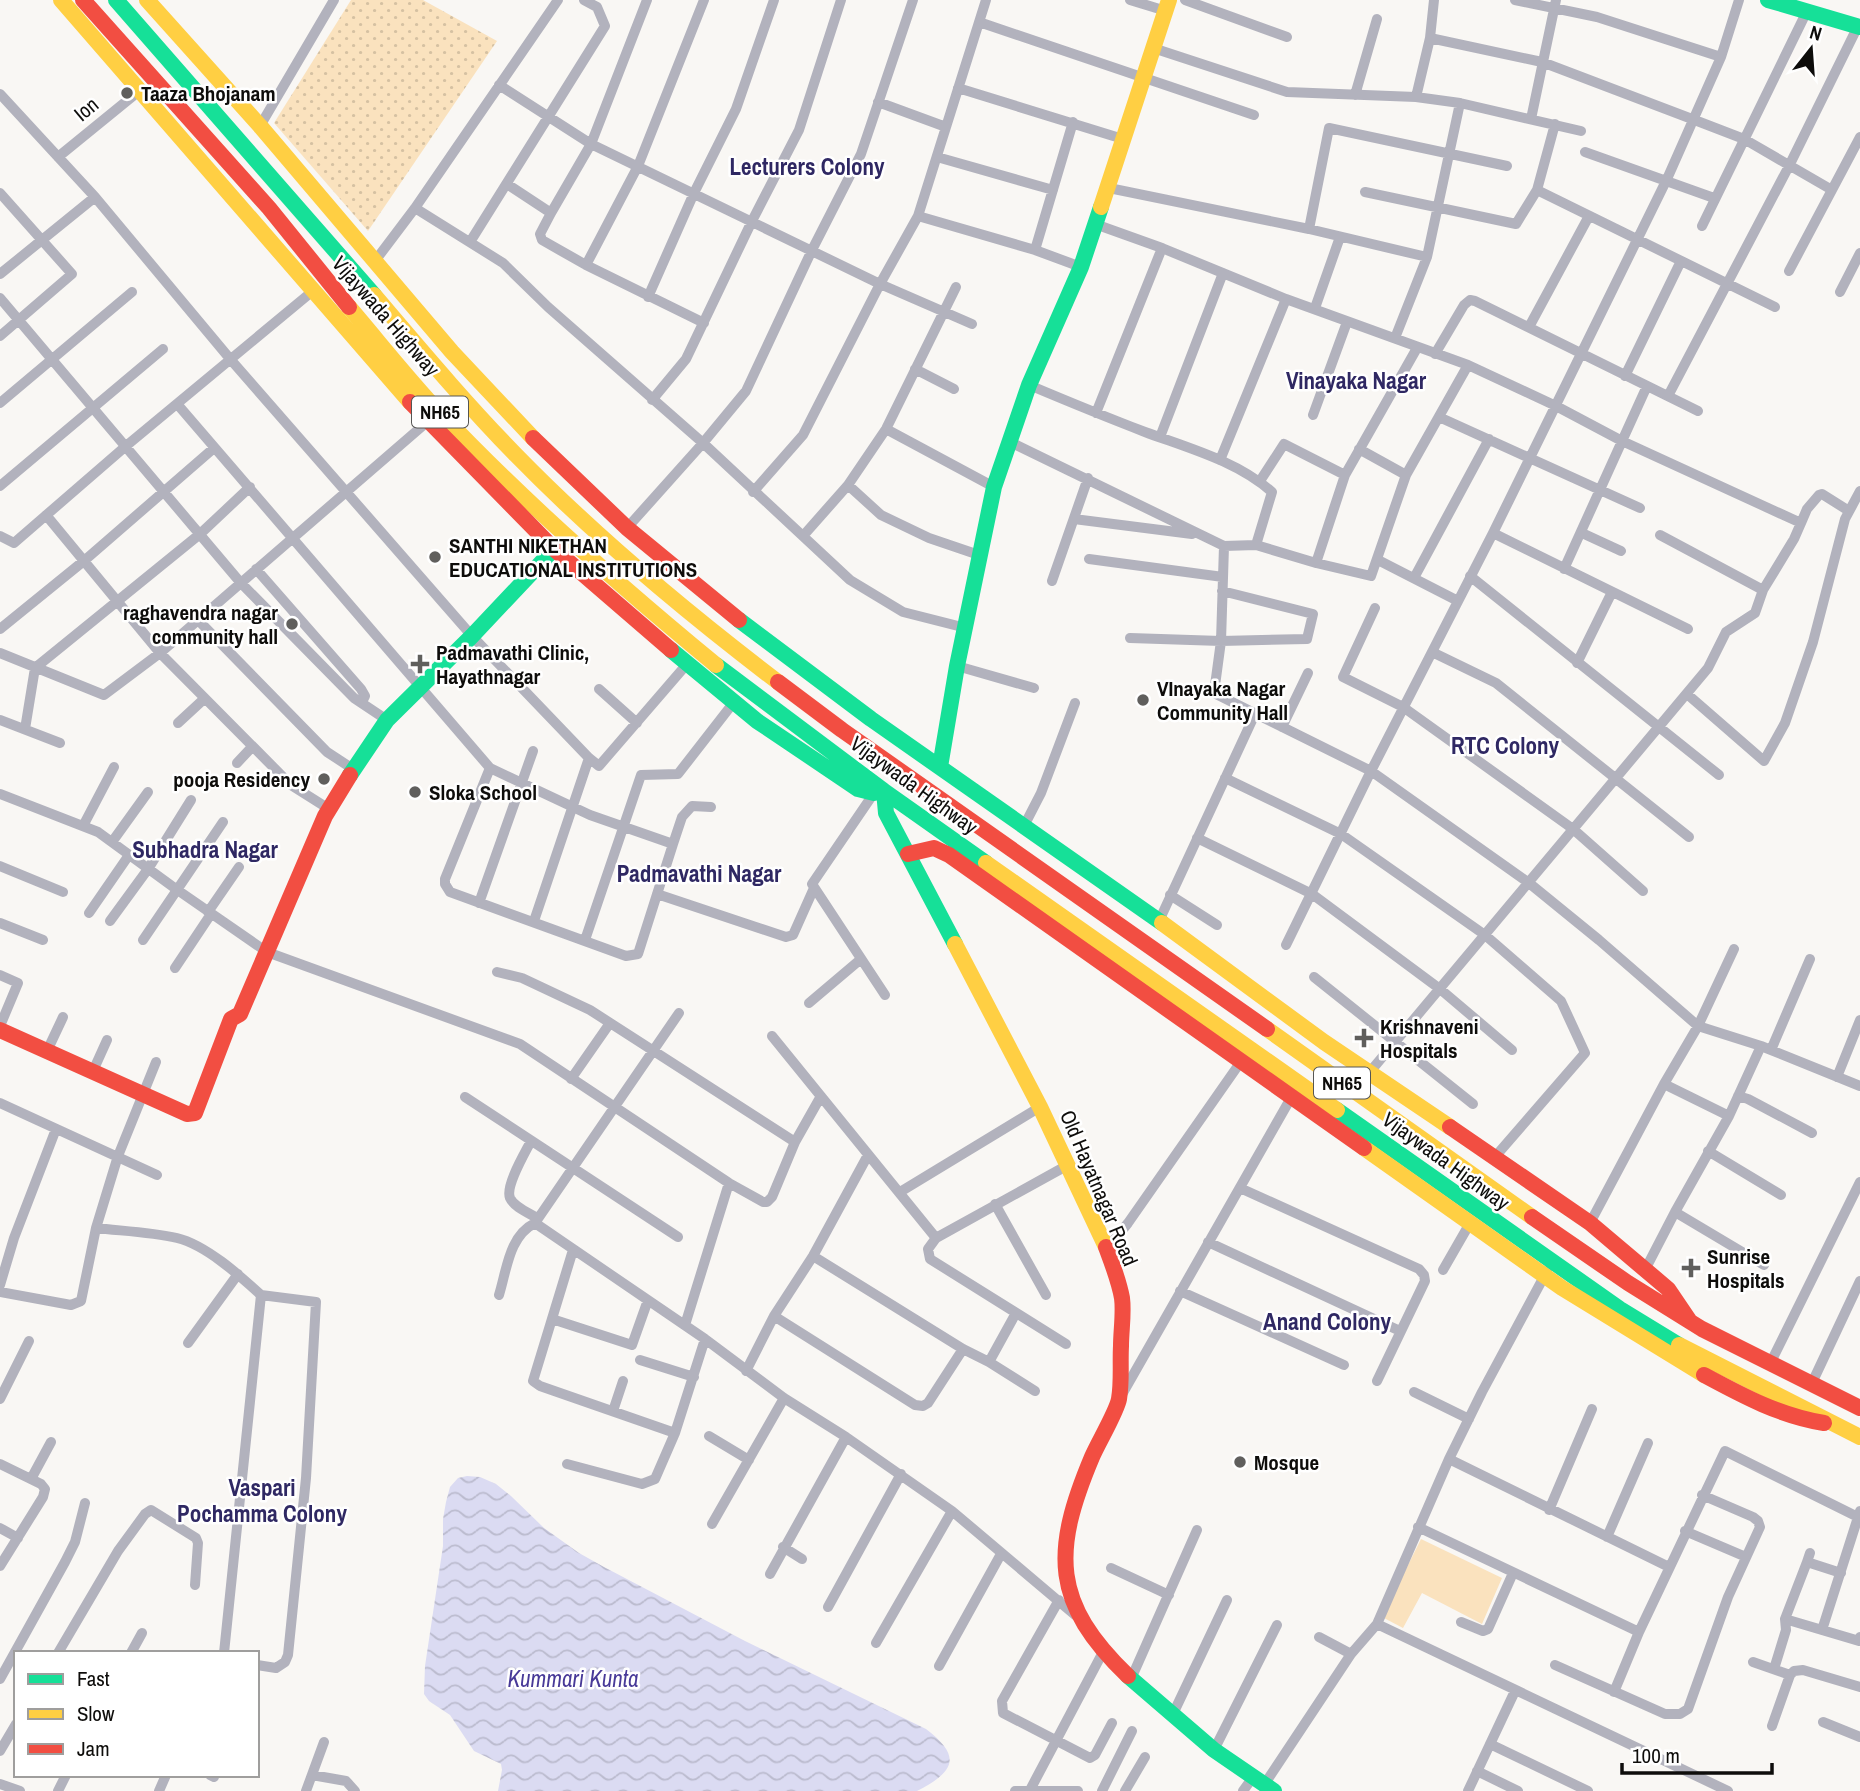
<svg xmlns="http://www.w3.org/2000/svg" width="1860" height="1791" font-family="'Archivo Narrow',sans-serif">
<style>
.grass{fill:url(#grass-dots)}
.park{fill:#fae2be}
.water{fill:url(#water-waves)}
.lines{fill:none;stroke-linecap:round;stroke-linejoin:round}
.street{stroke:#b2b2bd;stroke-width:10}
.fast{stroke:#16e098;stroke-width:16}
.slow{stroke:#ffcf43;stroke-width:16}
.jam{stroke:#f24e42;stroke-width:16}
.poi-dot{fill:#605f5d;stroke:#fff;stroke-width:2.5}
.labels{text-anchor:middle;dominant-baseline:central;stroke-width:5;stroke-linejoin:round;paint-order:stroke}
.shield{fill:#fff;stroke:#565654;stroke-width:2}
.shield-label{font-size:19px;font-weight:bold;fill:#0e0d0b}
.poi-label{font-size:21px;font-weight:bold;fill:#0e0d0b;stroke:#fff;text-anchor:start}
.street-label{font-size:21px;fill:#0e0d0b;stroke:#fff}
.neighbourhood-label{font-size:23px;font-weight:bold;fill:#2f2863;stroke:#fff}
.water-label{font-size:23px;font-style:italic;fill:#483a98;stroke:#fff}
</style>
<defs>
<pattern id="grass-dots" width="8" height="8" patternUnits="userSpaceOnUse" patternTransform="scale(1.75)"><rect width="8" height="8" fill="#fae2be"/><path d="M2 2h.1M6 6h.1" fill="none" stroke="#d5c1a2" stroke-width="1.8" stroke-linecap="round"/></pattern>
<pattern id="water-waves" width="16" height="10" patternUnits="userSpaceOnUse" patternTransform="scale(1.75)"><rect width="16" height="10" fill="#dbdbf2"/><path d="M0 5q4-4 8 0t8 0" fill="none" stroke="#bbbbce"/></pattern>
</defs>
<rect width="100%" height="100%" fill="#f9f7f4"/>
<path class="grass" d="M351,0H423L497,41L368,231L274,123Z"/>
<path class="park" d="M1421,1539L1502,1578L1482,1624L1422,1593L1403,1628L1382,1617Z"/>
<path class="water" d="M467,1476L480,1477L496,1484L511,1496L544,1528L579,1553L604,1567L745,1641L926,1729C963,1757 954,1772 917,1791H498L502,1770L501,1764L474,1751L450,1715L429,1701L424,1694L425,1666L443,1546V1519L446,1502L450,1487L458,1478Z"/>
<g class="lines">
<path class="street" d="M1130,0L1166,11
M1185,0L1287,37
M1515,0L1597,17L1721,57
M979,22L1254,115
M1430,38L1434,0
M1153,48L1287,92L1416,97L1460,103L1581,131
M499,85L591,144L880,284L972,324
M958,88L1123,139
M0,94L95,197L231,360L472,636L589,758L599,766L687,664
M1355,95L1377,19
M1416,97L1430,38L1542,62L1692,119L1744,139L1832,190
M878,102L946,127
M1531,119L1556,0
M260,126L334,0
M1585,152L1714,198
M58,157L139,91
M937,157L1053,190
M507,184L551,213L540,234L542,240L586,265L704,323
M1109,188L1309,229L1427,257
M1537,190L1775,307
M1365,192L1516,224L1537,190L1555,124
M0,193L72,274L0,336
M415,208L503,263L548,307L703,443L850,580L903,612L966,628
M551,213L591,144L647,0
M918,216L1035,250L1081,267
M1095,224L1162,248L1286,299L1468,365L1556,406L1622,441L1801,523L1807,509L1819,495L1822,494L1849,511
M1702,226L1807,11
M1309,229L1329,128L1507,166
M470,242L605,26L597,7L584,0
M1035,250L1073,122
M375,261L415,208L558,0
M586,265L638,166L704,0
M1789,271L1860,137
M0,274L95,197
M1840,292L1860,253
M648,297L694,193L736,109L774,0
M0,298L240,582L354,698L387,720
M1315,308L1340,237
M1529,327L1589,216
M1395,338L1427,257L1460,103
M1435,354L1464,305L1470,300L1475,301L1698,411
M915,369L954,389
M1625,376L1681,261
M1029,385C1067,401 1106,417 1145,432C1188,448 1237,461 1272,492L1256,545
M1668,396L1789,166L1858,26
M652,400L686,359L752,221L799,130L841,0
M0,403L132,292
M178,405L490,768L590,815L673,844L682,817L692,806L711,807
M1096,413L1162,248
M1313,415L1347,322
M1439,417L1640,508
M886,429L994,487
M1160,437L1223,273
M1008,441L1224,546L1256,545L1316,563L1371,576L1406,475L1468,365
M1359,449L1406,475
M1220,460L1286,299
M1260,481L1284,444L1345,475
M848,485L881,515L929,538L979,555
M0,486L163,349
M753,492L803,435L880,284L918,216L986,0
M46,515L160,653L291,785L329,809
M1074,519L1192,534
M627,528L703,443L746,391L812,250L861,154L913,0
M1493,533L1688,629
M1582,533L1621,551
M0,536L14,543L126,446L314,290
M803,536L848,485L886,429L956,287
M1224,546L1221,641L1214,693L1371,771L1529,883L1599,940L1698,1026L1761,1046L1860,1086
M1089,559L1223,577
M1378,560L1458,601
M1316,563L1345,475L1417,348
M256,569L361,689L365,696L362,702
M1564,569L1647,386
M1470,576L1719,775
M1414,578L1489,439
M1052,581L1088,478
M1763,590L1794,539L1801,523
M1375,608L1343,677L1403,707L1573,829L1643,891
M198,620L327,752L353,769
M0,629L85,560L214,448
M1130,638L1221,641L1307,639L1313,614L1222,591
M1432,652L1496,683L1689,837
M0,653L104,695L160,653L427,422
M1577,663L1612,592
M957,666L1034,688
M599,689L637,723
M1687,694L1764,761L1785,723L1813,642L1845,519L1860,491
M0,720L60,743
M178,723L204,699
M1282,727L1308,673
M25,729L35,668L200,534L250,487
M237,763L252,747
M490,768L445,879V884L450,892L626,956L638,954L673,844
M1225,778L1341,834L1485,935L1561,1001L1585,1053L1494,1158
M874,793L812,884L885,995
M0,794L98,832L176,889L267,952L520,1044L729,1183L763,1202H767L772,1197L795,1142L821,1096
M83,826L114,767
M1024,826L1041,793L1075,703
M1197,838L1312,894L1440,989L1512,1050
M112,842L148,792
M0,866L63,892
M657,894L786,937L793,935L814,888
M1170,895L1217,925
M479,903L533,751
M208,912L239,867
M89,913L129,855
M110,921L148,869L191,800
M534,921L589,758
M1159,921L1255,714
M0,923L43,940
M143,940L223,822
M585,940L641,775L678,774L734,702
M1286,945L1371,771L1493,533L1667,179L1721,57L1739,0
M175,968L211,914
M497,972L522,978L590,1010L795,1142
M0,975L18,983L0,1026
M1314,977L1473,1104
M809,1003L861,959
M679,1013L535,1223L705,1339L784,1398L846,1437L952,1511L1075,1615
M772,1036L936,1238
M1771,1050L1810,959
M47,1051L63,1017
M93,1071L107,1040
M1369,1073L1708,668L1726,632L1755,613L1763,590L1660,535
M1837,1077L1860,1020
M571,1079L610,1023
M1738,1096L1748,1099L1812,1133
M465,1097L678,1237
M0,1103L157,1175
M1729,1116L1761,1046
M531,1141C525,1153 505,1186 510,1198C514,1207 529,1213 537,1218
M1708,1151L1781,1195
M1240,1188L1419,1269L1424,1275L1425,1281L1377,1381
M900,1192L1040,1107
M995,1204L1046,1295
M1675,1212L1764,1265
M1590,1223L1664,1084L1698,1026L1734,949
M96,1228C122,1231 151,1232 177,1238C206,1245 239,1275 261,1295L224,1653
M1208,1242L1400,1331
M1107,1249L1128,1223L1242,1060
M573,1250L533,1381L540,1386L675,1433
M813,1256L963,1349L989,1362L1016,1313
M1646,1268L1675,1212L1729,1116L1664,1084
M1443,1270L1470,1223
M0,1285L14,1238L56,1129
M1180,1291L1344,1365
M0,1292L71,1305L81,1301L96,1228L118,1156L156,1062
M499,1295C507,1269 509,1236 535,1223
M774,1316L915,1405L923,1406L928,1403L963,1349
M552,1319L632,1345L648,1300
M685,1325L729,1183
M188,1343L238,1274
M1066,1344L930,1259L928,1249L936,1238L1068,1165
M640,1360L694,1377
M989,1362L1035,1391
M1770,1364L1860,1182
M746,1371L774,1316L813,1256L868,1155
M1812,1383L1860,1281
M1414,1392L1469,1419
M1120,1398L1292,1096
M0,1399L29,1341
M613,1411L623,1381
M709,1436L749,1460
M1449,1459L1669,1567
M0,1464L41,1484L45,1489L43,1497L0,1566
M567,1464L642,1484L655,1479L675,1433L705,1339
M31,1479L51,1442
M1549,1510L1592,1409
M712,1524L784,1398
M1418,1527L1639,1632
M0,1528L18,1538
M1685,1531L1746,1557
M1607,1537L1648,1443
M783,1547L802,1559
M1810,1553L1807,1562L1841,1573
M1111,1568L1169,1595
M770,1574L846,1437
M1059,1600L1002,1701L1003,1713L1090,1758L1095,1755L1112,1723
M828,1607L901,1474
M1785,1619L1859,1641L1860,1637
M1461,1622L1483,1631L1488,1629L1513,1573
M1377,1624L1728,1791
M1822,1630L1860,1511
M1319,1637L1351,1654
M876,1643L952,1511
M58,1653L118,1551L145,1514L151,1510L196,1538L198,1543L195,1585
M131,1653L142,1633
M1753,1662L1790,1675
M257,1665L276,1668L285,1662L288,1655L306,1478L316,1302L261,1295
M1555,1665L1665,1714H1680L1688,1709L1728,1597L1760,1527L1758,1521L1753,1517L1702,1495
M939,1666L1001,1554
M1774,1669L1786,1630L1785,1619L1807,1562
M0,1679L65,1562L75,1542L85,1503
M1131,1679L1197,1530
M1614,1692L1639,1632L1725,1451L1860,1518
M1173,1714L1227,1600
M1823,1722L1860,1737
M1772,1726L1790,1675L1794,1671L1803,1670L1860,1687
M1490,1744L1588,1791
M1214,1750L1277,1625
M0,1751L16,1724
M1477,1771L1518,1791
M210,1775L214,1777
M312,1775L346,1781L355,1791
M0,1784L20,1791
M1264,1785L1351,1654L1377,1624L1449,1459L1482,1392L1547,1271
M1030,1790L1103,1652
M58,1791L66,1775
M159,1791L166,1775
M306,1791L324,1742
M1015,1791H1078
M1102,1791L1132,1731
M1125,1791L1145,1757
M1243,1791L1253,1777
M1468,1791L1515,1691"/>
<path class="fast" d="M116,0L374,295
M1768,0L1860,27
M739,620L871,719L1162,923
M671,650L757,721L858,789L874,793L884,791L886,813L955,944
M716,665L884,791L986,863
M940,767L957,666L994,487L1029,385L1081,267L1101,207
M350,775L387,720L472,636L554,549
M1337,1110L1620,1309L1679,1345
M1128,1676L1214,1750L1274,1791"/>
<path class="slow" d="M61,0L410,402
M147,0L260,126L452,352L533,438
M1101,207L1169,0
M374,295C420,349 466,404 516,455C597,538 686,612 778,682
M349,307C379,342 408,379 440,413C525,503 620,586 716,665
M986,863L1337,1110
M1162,923L1324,1042L1450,1127
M955,944L1040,1107L1106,1247
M1267,1029L1532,1217
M1364,1148L1562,1288L1704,1375
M1679,1345L1860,1437"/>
<path class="jam" d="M83,0L269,208L349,307
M410,402L554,549L671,650
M533,438L627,528L739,620
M778,682L842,730L1267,1029
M908,854L934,848L949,855L1364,1148
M0,1030L187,1114L195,1113L231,1019L240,1014L325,816L350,775
M1450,1127L1590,1223L1668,1289L1689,1320
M1532,1217L1628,1283L1702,1329L1860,1408
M1106,1247C1112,1263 1119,1281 1122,1298C1124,1313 1121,1331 1121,1346C1120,1363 1122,1382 1119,1399C1117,1411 1098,1443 1092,1457C1052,1552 1052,1603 1128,1676
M1704,1375C1743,1396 1780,1416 1824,1423"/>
</g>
<g class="poi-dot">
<circle cx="127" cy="93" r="7"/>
<circle cx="435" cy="557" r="7"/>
<circle cx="292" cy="624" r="7"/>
<path d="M416.5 653.5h7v7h7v7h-7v7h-7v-7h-7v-7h7z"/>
<circle cx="1143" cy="700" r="7"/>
<circle cx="324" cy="779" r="7"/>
<circle cx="415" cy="792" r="7"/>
<path d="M1360.5 1027.5h7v7h7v7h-7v7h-7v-7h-7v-7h7z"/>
<path d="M1687.5 1257.5h7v7h7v7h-7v7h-7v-7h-7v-7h7z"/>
<circle cx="1240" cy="1462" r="7"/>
</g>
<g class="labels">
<g class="shield">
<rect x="412" y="396.5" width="56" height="31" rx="5"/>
<rect x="1314" y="1067.5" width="56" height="31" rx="5"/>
</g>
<g class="shield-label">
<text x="440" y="412">NH65</text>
<text x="1342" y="1083">NH65</text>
</g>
<g class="poi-label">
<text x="141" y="93">Taaza Bhojanam</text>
<text x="449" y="545">SANTHI NIKETHAN<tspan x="449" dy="24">EDUCATIONAL INSTITUTIONS</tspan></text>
<text x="278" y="612" text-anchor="end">raghavendra nagar<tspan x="278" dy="24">community hall</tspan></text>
<text x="436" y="652">Padmavathi Clinic,<tspan x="436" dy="24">Hayathnagar</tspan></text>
<text x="1157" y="688">VInayaka Nagar<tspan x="1157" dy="24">Community Hall</tspan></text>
<text x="310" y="779" text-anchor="end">pooja Residency</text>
<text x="429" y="792">Sloka School</text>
<text x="1380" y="1026">Krishnaveni<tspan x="1380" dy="24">Hospitals</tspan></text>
<text x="1707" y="1256">Sunrise<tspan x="1707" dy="24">Hospitals</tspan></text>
<text x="1254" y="1462">Mosque</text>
</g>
<g class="street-label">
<text transform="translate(86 109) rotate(-40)">Ion</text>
<text transform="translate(386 316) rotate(49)">Vijaywada Highway</text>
<text transform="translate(914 785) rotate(36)">Vijaywada Highway</text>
<text transform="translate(1446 1161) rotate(36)">Vijaywada Highway</text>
<text transform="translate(1099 1188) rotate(67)">Old Hayatnagar Road</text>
</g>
<g class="neighbourhood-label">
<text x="807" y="166">Lecturers Colony</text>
<text x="1356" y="380">Vinayaka Nagar</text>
<text x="1505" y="745">RTC Colony</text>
<text x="205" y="849">Subhadra Nagar</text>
<text x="699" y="873">Padmavathi Nagar</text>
<text x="1327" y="1321">Anand Colony</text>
<text x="262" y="1487">Vaspari<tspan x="262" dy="26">Pochamma Colony</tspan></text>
</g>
<g class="water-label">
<text x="573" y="1678">Kummari Kunta</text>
</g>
</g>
<rect x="14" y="1651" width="245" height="126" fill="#ffffff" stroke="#9f9e9d" stroke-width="2"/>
<rect x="28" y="1674" width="35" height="10" fill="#16e098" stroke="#9f9e9d" stroke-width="2"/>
<text x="77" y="1686" font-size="21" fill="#0e0d0b">Fast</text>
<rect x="28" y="1709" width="35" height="10" fill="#ffcf43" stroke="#9f9e9d" stroke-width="2"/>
<text x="77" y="1721" font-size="21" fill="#0e0d0b">Slow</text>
<rect x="28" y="1744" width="35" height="10" fill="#f24e42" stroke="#9f9e9d" stroke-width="2"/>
<text x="77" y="1756" font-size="21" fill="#0e0d0b">Jam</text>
<g transform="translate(1811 49) rotate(17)" stroke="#ffffff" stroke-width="5" paint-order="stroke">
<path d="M0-5L12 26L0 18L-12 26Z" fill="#0e0d0b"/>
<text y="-10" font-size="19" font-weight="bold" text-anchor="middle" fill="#0e0d0b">N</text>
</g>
<path d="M1622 1763v10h150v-10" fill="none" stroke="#0e0d0b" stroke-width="3.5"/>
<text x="1632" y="1763" font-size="21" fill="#0e0d0b" stroke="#ffffff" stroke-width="5" paint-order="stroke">100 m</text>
</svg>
